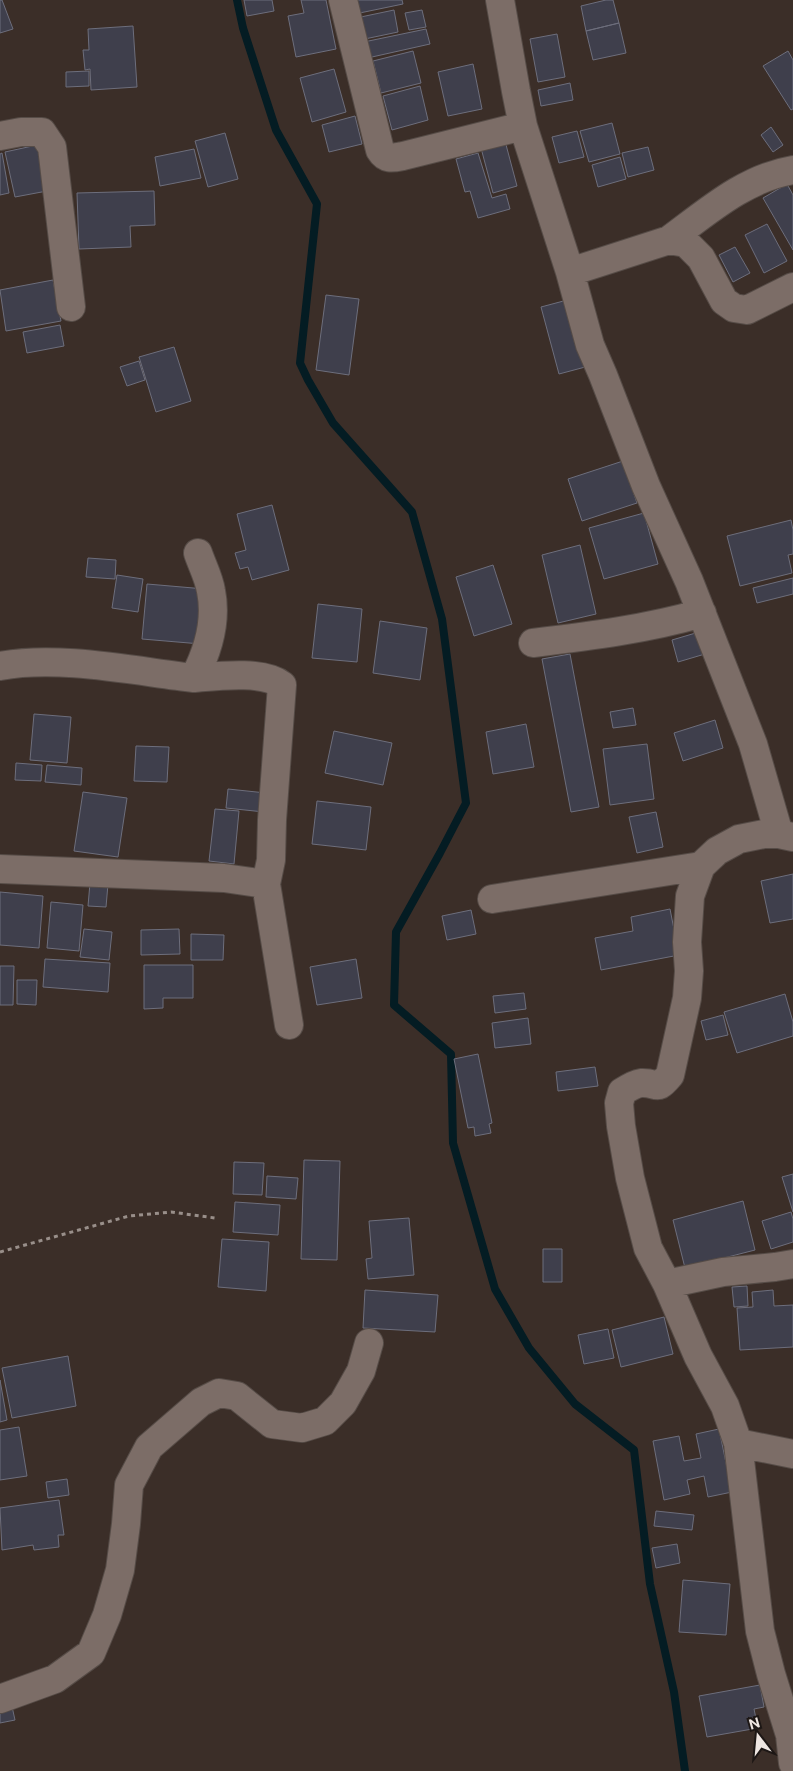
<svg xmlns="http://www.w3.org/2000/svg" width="793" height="1771" font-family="'Public Sans',sans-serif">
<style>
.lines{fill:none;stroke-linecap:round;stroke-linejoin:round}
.stream{stroke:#041c23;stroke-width:8}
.building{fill:#3f3f4c;stroke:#6d6e7c}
.minor-casing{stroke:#564c47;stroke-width:30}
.path{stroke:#998f8a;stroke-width:3;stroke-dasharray:4 4;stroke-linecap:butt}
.minor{stroke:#7c6d67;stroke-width:28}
</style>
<rect width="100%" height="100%" fill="#3b2e28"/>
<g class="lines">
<path class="stream" d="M237,0L243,28L276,130L317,204L300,363L308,380L333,423L412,512L442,619L466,803L440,853L396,932L394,1005L451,1054L453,1143L495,1289L529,1348L575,1404L634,1450L650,1584L674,1692L685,1771"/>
</g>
<path class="building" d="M0,0H2L13,29L0,33Z
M244,0H272L274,11L247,16Z
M301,0H326L336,49L296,57L288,16L304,13Z
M346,0H402L403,4L350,15Z
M606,0H613L619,23L586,31L581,6Z
M394,10L398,32L360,40L356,18Z
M422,10L426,27L409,30L405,13Z
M619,23L626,53L593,60L586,31Z
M133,26L137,87L91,90L90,69L85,70L83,50H89L88,29Z
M426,29L430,44L363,59L359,43Z
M557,34L565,77L538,82L530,39Z
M413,51L421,83L381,93L373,61Z
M788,51L793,60V109L791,110L763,66Z
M473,64L482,109L448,116L438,72Z
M334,69L346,112L312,122L300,78Z
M89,71V86L66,87V72Z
M570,83L573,100L541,106L538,90Z
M420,86L428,120L392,130L383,96Z
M355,116L362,144L329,152L322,125Z
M612,123L620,154L589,162L580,131Z
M771,127L783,145L773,152L761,135Z
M577,131L584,157L559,163L552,137Z
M225,133L238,179L208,187L195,141Z
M505,141L517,186L493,193L481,148Z
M37,145L47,191L15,197L5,152Z
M648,147L654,170L628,177L622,153Z
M194,149L201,178L160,186L155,157Z
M2,153L9,193L0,195V154Z
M478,153L492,198L506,194L510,209L478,218L470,191L465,192L456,159Z
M620,157L626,179L598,187L592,165Z
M787,184L793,195V250L763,198Z
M154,191L155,225L130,226L131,247L79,249L77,193Z
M767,224L787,261L764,273L745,235Z
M735,247L750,273L733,282L719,255Z
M53,280L61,321L6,331L0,290Z
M326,295L359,299L349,375L316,370Z
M571,299L589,366L559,374L541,307Z
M60,325L64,346L27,353L23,332Z
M174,347L191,401L156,412L139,357Z
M139,361L145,380L127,386L120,367Z
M623,461L637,503L582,521L568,479Z
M272,505L289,570L252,580L248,567L240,569L235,553L246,550L237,514Z
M644,513L658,564L604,579L589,528Z
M791,520L793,530V554L788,555L792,573L740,586L727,536Z
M580,545L596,614L558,623L542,555Z
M88,558L116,560L115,579L86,577Z
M493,565L512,624L474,636L456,577Z
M117,575L143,579L138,612L112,608Z
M793,578V594L757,603L753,588Z
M147,584L205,589L201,644L142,639Z
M318,604L362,609L357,662L312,658Z
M380,621L427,628L420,680L373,673Z
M699,632L705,654L678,662L672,640Z
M570,654L599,807L571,812L542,659Z
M633,708L636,725L613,728L610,712Z
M34,714L71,717L67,763L30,760Z
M715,720L723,748L683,761L674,733Z
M526,724L534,767L493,774L486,732Z
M334,731L392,743L383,785L325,773Z
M647,744L654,799L610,805L603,749Z
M136,746L169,747L167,782L134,781Z
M16,763L42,765L41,781L15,780Z
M47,765L82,768L81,785L45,782Z
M228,789L266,793L264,812L226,808Z
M83,792L127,798L118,857L74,851Z
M317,801L371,807L366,850L312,844Z
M215,809L239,811L234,864L209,861Z
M656,812L663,847L637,853L629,817Z
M793,874V919L770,923L761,881Z
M90,883L108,884L106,907L88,906Z
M0,892L43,896L39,948L0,945Z
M51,902L83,905L79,951L47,948Z
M670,909L679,955L601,970L595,938L633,931L631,917Z
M471,910L476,934L447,940L442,916Z
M84,929L112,932L109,960L80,957Z
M179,929L180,954L141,955V930Z
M191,934L224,935L223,960H191Z
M45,959L110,963L108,992L43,987Z
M356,959L362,998L317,1005L310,967Z
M144,965H193V998H163V1008L144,1009Z
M0,966H14L13,1005H0Z
M17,980H37L36,1005L17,1004Z
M524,993L526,1009L495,1013L493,996Z
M785,994L793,1022V1036L737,1053L724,1012Z
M723,1015L728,1035L706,1040L701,1021Z
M528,1018L531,1044L495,1048L492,1023Z
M478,1054L492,1123L489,1124L491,1133L475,1136L474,1127L468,1128L454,1059Z
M595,1067L598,1086L558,1091L556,1072Z
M304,1160L340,1161L337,1260L301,1259Z
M234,1162L264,1163L262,1195L233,1194Z
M793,1174V1212L782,1177Z
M267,1176L298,1178L296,1199L266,1197Z
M743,1201L755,1250L685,1268L673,1220Z
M235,1202L280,1205L278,1235L233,1232Z
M791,1212L793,1219V1242L771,1249L762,1221Z
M409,1218L414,1275L368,1279L366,1259L372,1258L369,1221Z
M222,1239L269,1242L266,1291L218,1287Z
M543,1249H562V1282H543Z
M747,1286L748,1306L734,1307L732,1287Z
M365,1290L438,1295L435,1332L363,1328Z
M773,1290L774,1306L793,1305V1347L740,1350L737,1308L753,1307L752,1292Z
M664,1317L673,1354L621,1367L612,1330Z
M608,1329L614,1358L584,1364L578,1335Z
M68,1356L76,1406L12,1418L2,1368Z
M0,1380L7,1420L0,1422Z
M19,1427L27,1476L0,1480V1430Z
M719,1429L732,1492L708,1497L704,1476L687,1480L690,1494L664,1500L653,1441L679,1436L684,1461L701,1458L696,1434Z
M67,1479L69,1495L48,1498L46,1482Z
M59,1500L64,1535H58L59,1547L34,1550L33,1545L2,1550L0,1508Z
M656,1511L694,1515L692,1530L654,1526Z
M677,1544L680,1563L656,1568L652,1548Z
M683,1580L730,1584L726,1635L679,1632Z
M760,1685L764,1707L754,1709L758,1728L707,1737L699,1696Z
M11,1702L15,1720L0,1723V1705Z"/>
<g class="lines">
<g class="minor-casing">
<path id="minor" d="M343,0L380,150C386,160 393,158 403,156L523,126
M500,0L516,91L523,126L570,272L590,345L603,375L646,486L689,581L753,744L779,834L793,837
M0,136L21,132H42L52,147L71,307
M669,240C707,212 745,178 793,170
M570,272L669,240L686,243L701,258L724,301L734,308L747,310L793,287
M533,643C590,636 647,629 702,613
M0,666C59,655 134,671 194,678
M779,834H764L739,839L717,851L701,866L690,896L687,942L689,971L687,998L670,1075C655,1093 659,1082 641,1083C634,1084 628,1088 622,1092L619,1103L621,1126L630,1178L648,1248L667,1284L698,1356L725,1406L738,1443L760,1631L771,1674L790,1735L793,1763
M0,869L224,878L266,884L271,860L272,820L282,685C263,670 217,676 194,678C208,651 217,621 211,591C209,578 202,565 198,553
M266,884L289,1025
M492,899L701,866
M667,1284L723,1272L775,1267L793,1264
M738,1443L793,1454
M0,1699L55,1679L91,1653L107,1615L120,1570L126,1524L129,1485L149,1447L201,1402L219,1393L237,1396L272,1424L302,1428L325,1421L343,1403L361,1371L369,1343"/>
</g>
<path class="path" d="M0,1252L129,1216L171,1212L215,1218"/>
<use href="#minor" class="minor"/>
</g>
<g transform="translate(758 1736) rotate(344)" stroke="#1d1715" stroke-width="4" paint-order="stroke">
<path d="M0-4L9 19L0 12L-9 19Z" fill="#eee6e2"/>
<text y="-8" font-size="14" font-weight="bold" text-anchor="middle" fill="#eee6e2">N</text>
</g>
</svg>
